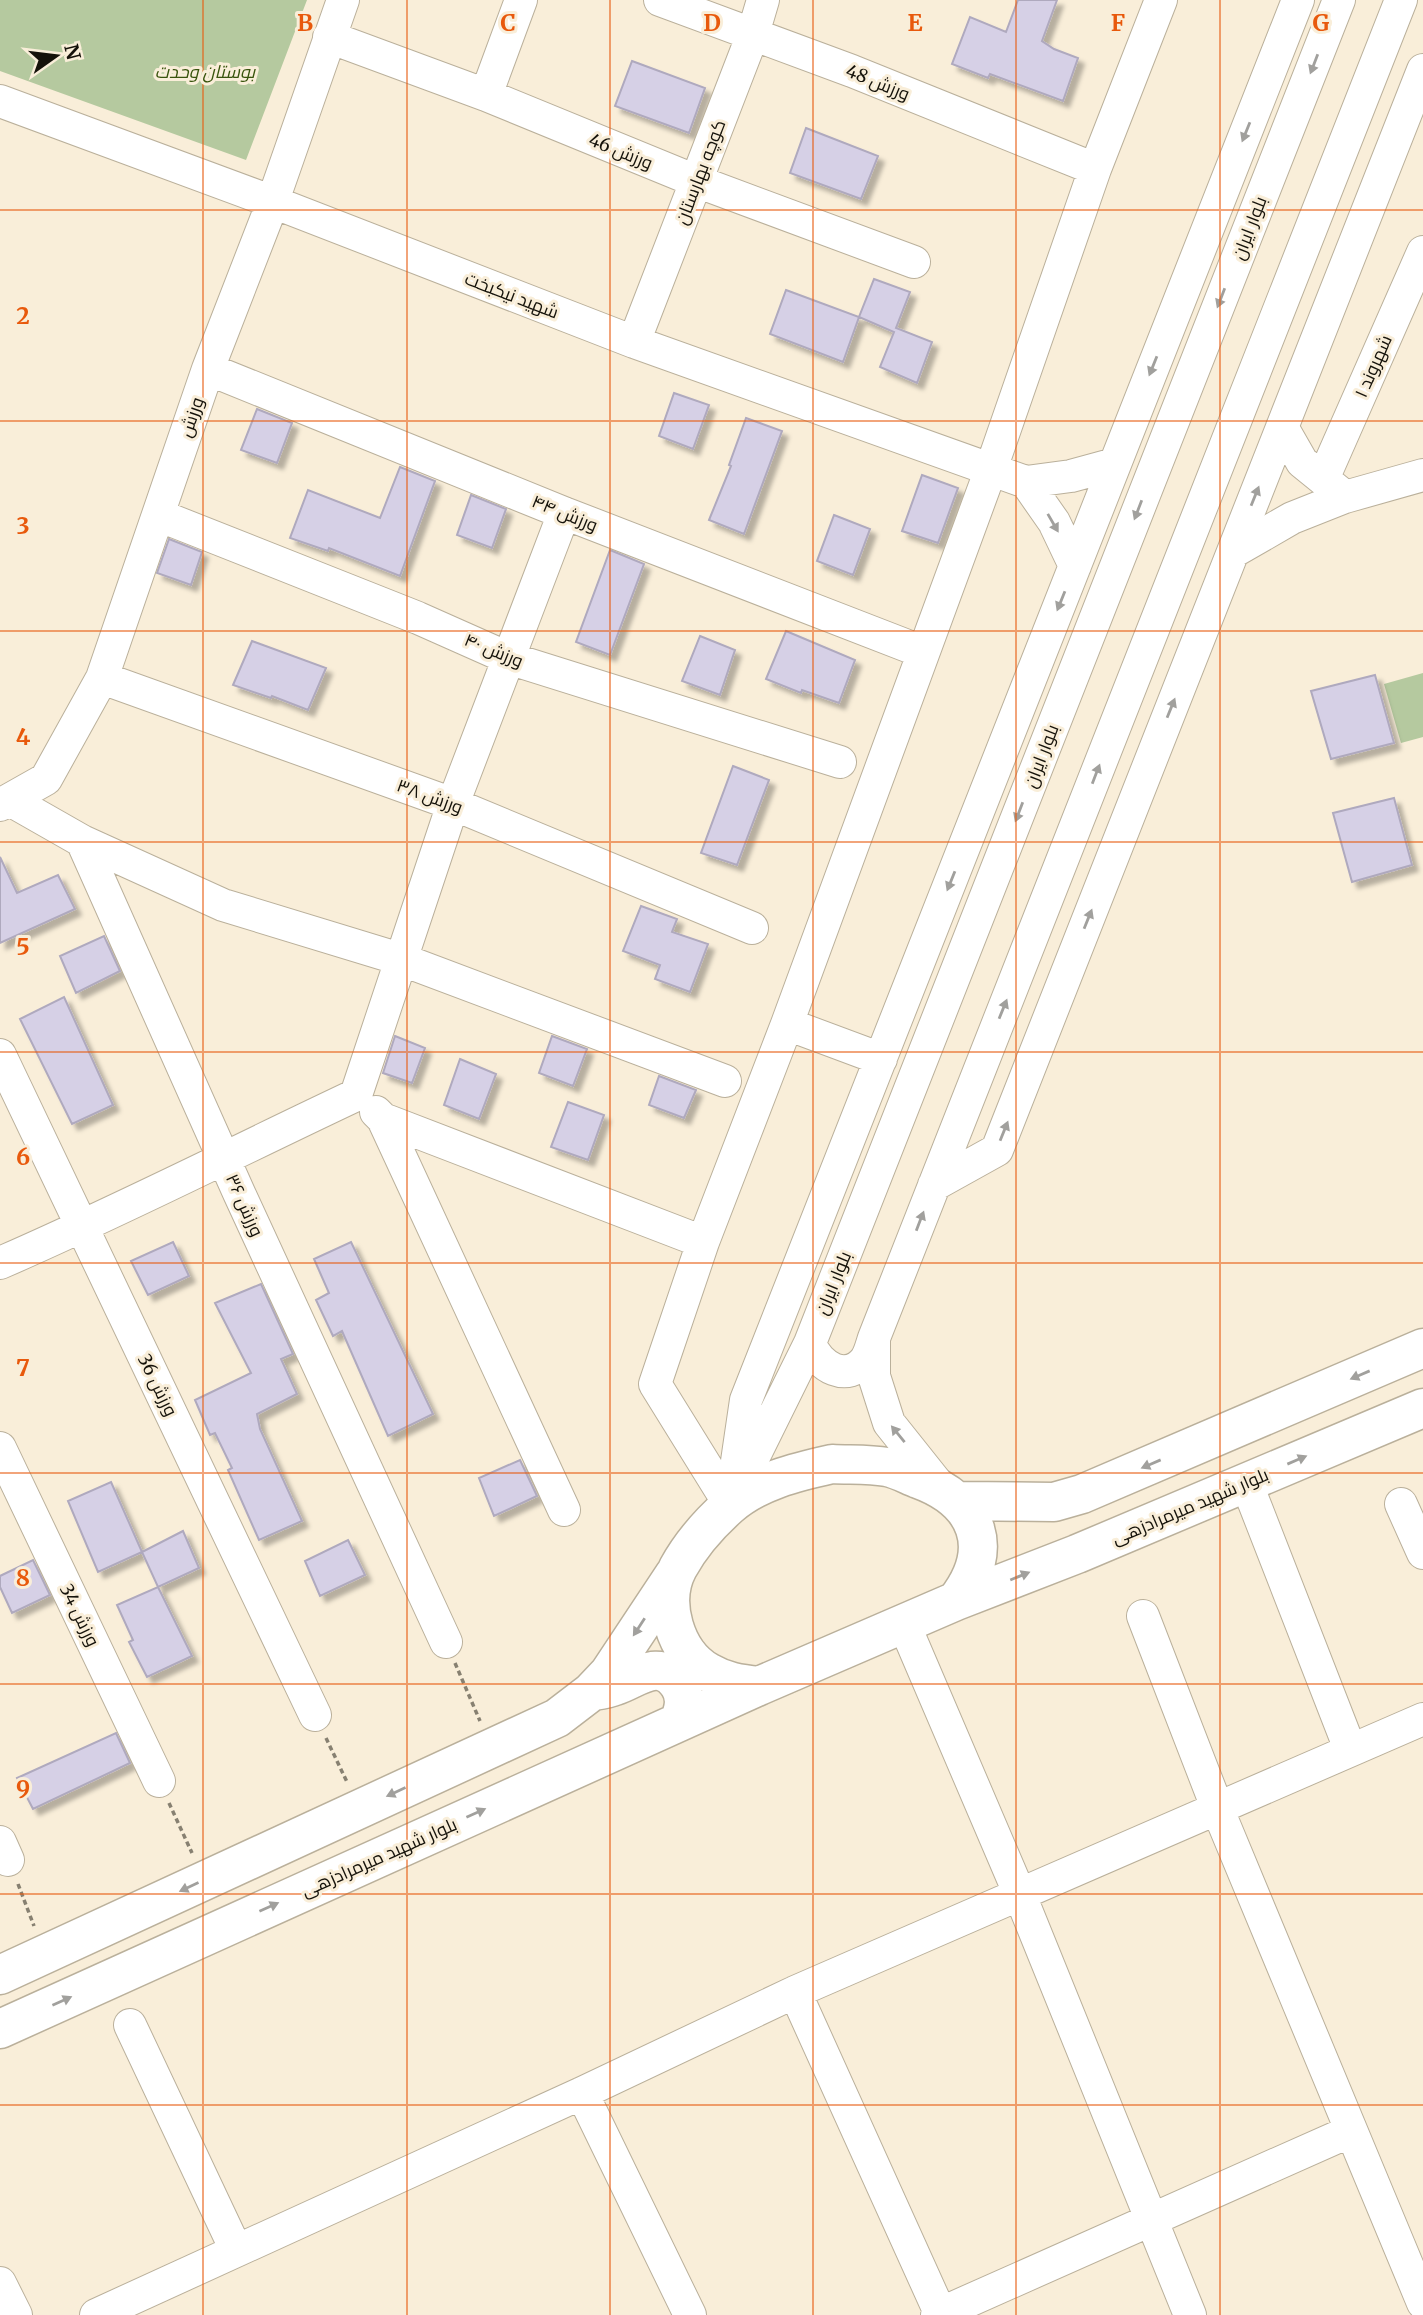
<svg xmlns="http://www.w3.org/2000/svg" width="1423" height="2315" font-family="Merriweather,Cairo,serif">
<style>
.green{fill:#b5c99f}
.building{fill:#d6d0e6;stroke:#afa9be;stroke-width:2;filter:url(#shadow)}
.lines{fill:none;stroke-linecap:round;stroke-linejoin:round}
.minor-casing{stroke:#bab09b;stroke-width:34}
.major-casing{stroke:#bab09b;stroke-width:41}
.path{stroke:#878071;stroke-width:3.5;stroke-dasharray:5 3.5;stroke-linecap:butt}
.minor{stroke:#fff;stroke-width:32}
.major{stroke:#fff;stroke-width:38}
.oneway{fill:#a1a09d}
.grid{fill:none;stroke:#e8590c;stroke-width:2;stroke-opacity:0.55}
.labels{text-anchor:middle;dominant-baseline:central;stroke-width:6;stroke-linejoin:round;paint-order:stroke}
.park-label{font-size:18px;font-style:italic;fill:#38540c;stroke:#f9eed9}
.street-label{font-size:18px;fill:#15120a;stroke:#f9eed9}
.grid-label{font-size:23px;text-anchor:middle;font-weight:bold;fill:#e8590c;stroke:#f9eed9;stroke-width:6;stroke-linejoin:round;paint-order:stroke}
</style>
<defs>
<filter id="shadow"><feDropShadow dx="6" dy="6" stdDeviation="2" flood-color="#0004"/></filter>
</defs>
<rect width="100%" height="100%" fill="#f9eed9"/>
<path class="green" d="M0,0H307L246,160L0,71Z
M1423,673V737L1401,743L1384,684Z"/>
<path class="building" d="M1018,0H1057L1042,41L1054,49L1078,58L1063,101L990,74L988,78L952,64L970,17L1006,32Z
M632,61L705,88L689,133L615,106Z
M806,128L878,156L861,199L790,173Z
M874,279L910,292L896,328L932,342L917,383L880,367L894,332L859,317Z
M786,290L859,317L843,362L770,334Z
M674,393L709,405L693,449L659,436Z
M257,409L292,423L277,463L241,450Z
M746,418L782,431L744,534L709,520L731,466L729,465Z
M400,467L435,481L400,576L329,548L328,551L290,538L308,490L380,518Z
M922,475L958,488L938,543L902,531Z
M471,495L506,509L492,548L457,535Z
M834,515L870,529L853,575L817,561Z
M169,539L202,552L191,585L157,573Z
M610,550L644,564L610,655L576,642Z
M786,631L855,660L839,703L802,690L801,693L766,679Z
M700,636L735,650L720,695L682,681Z
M252,641L326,668L308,710L272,696L271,698L233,685Z
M1375,675L1394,743L1331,759L1311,691Z
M733,766L769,780L737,865L701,853Z
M1394,798L1412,865L1352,882L1333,813Z
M0,857L17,893L58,875L75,909L0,943Z
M641,906L677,919L672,932L708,944L690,992L655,979L660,965L623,951Z
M104,936L120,971L76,993L60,956Z
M64,997L113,1105L72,1124L20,1019Z
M395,1036L425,1048L412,1083L383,1073Z
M552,1036L587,1049L573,1086L539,1073Z
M460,1059L496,1074L479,1119L444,1105Z
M659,1076L696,1090L684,1118L649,1105Z
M568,1102L604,1115L588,1160L551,1147Z
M173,1242L189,1276L148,1295L131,1261Z
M351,1242L433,1414L388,1436L342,1331L333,1336L316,1300L329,1293L314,1259Z
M261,1284L293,1354L281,1359L297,1394L257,1414L260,1429L302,1521L259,1540L228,1470L232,1468L215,1433L210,1435L195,1400L251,1373L215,1303Z
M520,1460L537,1496L494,1516L479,1478Z
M111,1482L142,1552L98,1572L68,1501Z
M183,1531L199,1568L158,1587L142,1552Z
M348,1540L365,1575L320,1596L305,1561Z
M33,1560L50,1595L12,1613L0,1587V1576Z
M158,1587L192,1656L147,1677L129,1642L133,1640L117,1605Z
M116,1733L130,1763L33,1809L17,1778Z"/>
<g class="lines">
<g class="minor-casing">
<path id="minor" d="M660,0L852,71L1095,169
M329,37L486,95L696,181L914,262
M486,95L521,0
M0,101L273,202L634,342L1026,482L1071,476L1115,464
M634,342L753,34L763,0
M208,369L564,513L923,652
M1282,427L1302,462L1339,492
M1323,479L1423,252
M1026,482L1054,522L1075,566
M158,515L418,618L508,658L840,762
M1233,552L1292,518L1345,497L1423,475
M102,678L453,804L752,928
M10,800L82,841L239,1193L446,1642
M0,805L46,779L102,678L208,369L269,212L343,0
M82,841L223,905L400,959L725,1081
M787,1024L881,1059
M0,1055L315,1715
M376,1112L383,1119L703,1242
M383,1119L564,1510
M934,1185L997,1150L1423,70
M0,1263C120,1211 237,1151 356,1095L453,804L564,513
M810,1343C818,1367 848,1384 866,1359C870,1353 872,1344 874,1338
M0,1448L159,1781
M735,1475L746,1400L1298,0
M1246,1482L1350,1749
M940,1487L889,1423L874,1376V1338L1401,0
M1401,1504L1423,1553
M730,1505L810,1343L1339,0
M730,1505L655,1384L703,1242L787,1024L991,469L1095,169L1161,0
M1143,1616L1218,1810L1423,2303
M904,1624L1020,1895L1190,2315
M0,1842L8,1860
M795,1992L941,2315
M130,2025L236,2250
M582,2093L690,2315
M0,2283L16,2315
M96,2315L582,2093L795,1992L1423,1719
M937,2315L1351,2131"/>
</g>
<g class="major-casing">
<path id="major" d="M832,1464C850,1465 869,1464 887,1467C897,1469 908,1475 918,1479C978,1501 997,1548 956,1601L759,1686C740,1684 725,1682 708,1672C675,1653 660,1602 678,1568C690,1546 710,1523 729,1506C758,1481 796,1472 832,1464Z
M958,1501L1054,1502L1082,1494L1423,1348
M956,1601L1077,1554L1423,1408
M593,1691C600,1690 608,1689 615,1686C637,1679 659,1656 679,1685C687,1698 684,1709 679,1722
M0,1975L557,1718L591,1692L609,1673L674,1575
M0,2029L759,1686"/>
</g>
<path class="path" d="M455,1663L480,1721
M326,1738L347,1782
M169,1803L192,1853
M18,1884L34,1926"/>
<use href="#minor" class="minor"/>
<use href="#major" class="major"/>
</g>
<defs><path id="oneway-solid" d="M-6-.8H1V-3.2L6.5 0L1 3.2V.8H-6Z" transform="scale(1.75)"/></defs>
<g class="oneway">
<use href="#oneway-solid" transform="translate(1314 64) rotate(111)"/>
<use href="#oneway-solid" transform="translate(1246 132) rotate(112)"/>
<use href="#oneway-solid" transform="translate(1221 298) rotate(111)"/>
<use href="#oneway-solid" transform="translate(1153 366) rotate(112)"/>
<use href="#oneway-solid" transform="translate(1255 496) rotate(-68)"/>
<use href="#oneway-solid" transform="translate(1138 510) rotate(111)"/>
<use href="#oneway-solid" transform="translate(1053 523) rotate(60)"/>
<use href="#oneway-solid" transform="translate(1061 601) rotate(112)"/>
<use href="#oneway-solid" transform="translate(1171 708) rotate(-68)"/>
<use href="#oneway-solid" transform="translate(1096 774) rotate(-69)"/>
<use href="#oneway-solid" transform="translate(1019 812) rotate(111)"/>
<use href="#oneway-solid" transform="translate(951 881) rotate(112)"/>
<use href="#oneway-solid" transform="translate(1088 919) rotate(-68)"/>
<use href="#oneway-solid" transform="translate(1003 1009) rotate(-68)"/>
<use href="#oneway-solid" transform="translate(1004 1131) rotate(-68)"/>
<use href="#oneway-solid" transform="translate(920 1221) rotate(-69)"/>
<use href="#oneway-solid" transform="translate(1360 1375) rotate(157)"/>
<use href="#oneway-solid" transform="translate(898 1434) rotate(-129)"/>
<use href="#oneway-solid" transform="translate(1297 1460) rotate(-23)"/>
<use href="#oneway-solid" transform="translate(1151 1464) rotate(157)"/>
<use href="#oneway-solid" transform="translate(1020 1576) rotate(-22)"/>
<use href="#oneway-solid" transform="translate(639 1627) rotate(123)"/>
<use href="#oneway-solid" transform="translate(396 1792) rotate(155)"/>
<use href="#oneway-solid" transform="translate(476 1813) rotate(-24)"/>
<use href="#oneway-solid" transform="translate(189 1887) rotate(155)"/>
<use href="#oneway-solid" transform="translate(269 1907) rotate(-24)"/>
<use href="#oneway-solid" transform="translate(62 2001) rotate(-24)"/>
</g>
<path class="grid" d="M203,0V2315M407,0V2315M610,0V2315M813,0V2315M1016,0V2315M1220,0V2315M0,210H1423M0,421H1423M0,631H1423M0,842H1423M0,1052H1423M0,1263H1423M0,1473H1423M0,1684H1423M0,1894H1423M0,2105H1423"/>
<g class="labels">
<g class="park-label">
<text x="205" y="71">بوستان وحدت</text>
</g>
<g class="street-label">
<text transform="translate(878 82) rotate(22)">ورزش 48</text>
<text transform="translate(621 151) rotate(22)">ورزش 46</text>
<text transform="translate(700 172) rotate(-69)">کوچه بهارستان</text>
<text transform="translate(1249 228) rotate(-69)">بلوار ایران</text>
<text transform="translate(512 295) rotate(21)">شهید نیکبخت</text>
<text transform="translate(1373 366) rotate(-66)">شهروند ۱</text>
<text transform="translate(191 417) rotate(-71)">ورزش</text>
<text transform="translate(565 513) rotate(22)">ورزش ۴۴</text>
<text transform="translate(494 650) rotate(22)">ورزش ۴۰</text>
<text transform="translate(1041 756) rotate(-69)">بلوار ایران</text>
<text transform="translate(430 796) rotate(20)">ورزش ۳۸</text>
<text transform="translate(245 1205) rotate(66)">ورزش ۳۶</text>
<text transform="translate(833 1283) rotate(-68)">بلوار ایران</text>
<text transform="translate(158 1385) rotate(64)">ورزش 36</text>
<text transform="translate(1190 1506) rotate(-23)">بلوار شهید میرمرادزهی</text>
<text transform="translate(80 1615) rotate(64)">ورزش 34</text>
<text transform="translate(379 1857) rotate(-24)">بلوار شهید میرمرادزهی</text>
</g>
</g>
<g class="grid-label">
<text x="305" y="31">B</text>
<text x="508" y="31">C</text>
<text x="712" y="31">D</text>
<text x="915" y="31">E</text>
<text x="1118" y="31">F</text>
<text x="1321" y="31">G</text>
<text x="23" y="324">2</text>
<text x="23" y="534">3</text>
<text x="23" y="745">4</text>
<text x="23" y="955">5</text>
<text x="23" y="1165">6</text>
<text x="23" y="1376">7</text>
<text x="23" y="1586">8</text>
<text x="23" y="1797">9</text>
</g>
<g transform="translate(56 56) rotate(76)" stroke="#f9eed9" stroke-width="5" paint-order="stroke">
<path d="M0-5L12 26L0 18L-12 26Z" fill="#15120a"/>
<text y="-10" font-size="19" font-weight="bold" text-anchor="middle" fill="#15120a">N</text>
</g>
</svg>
